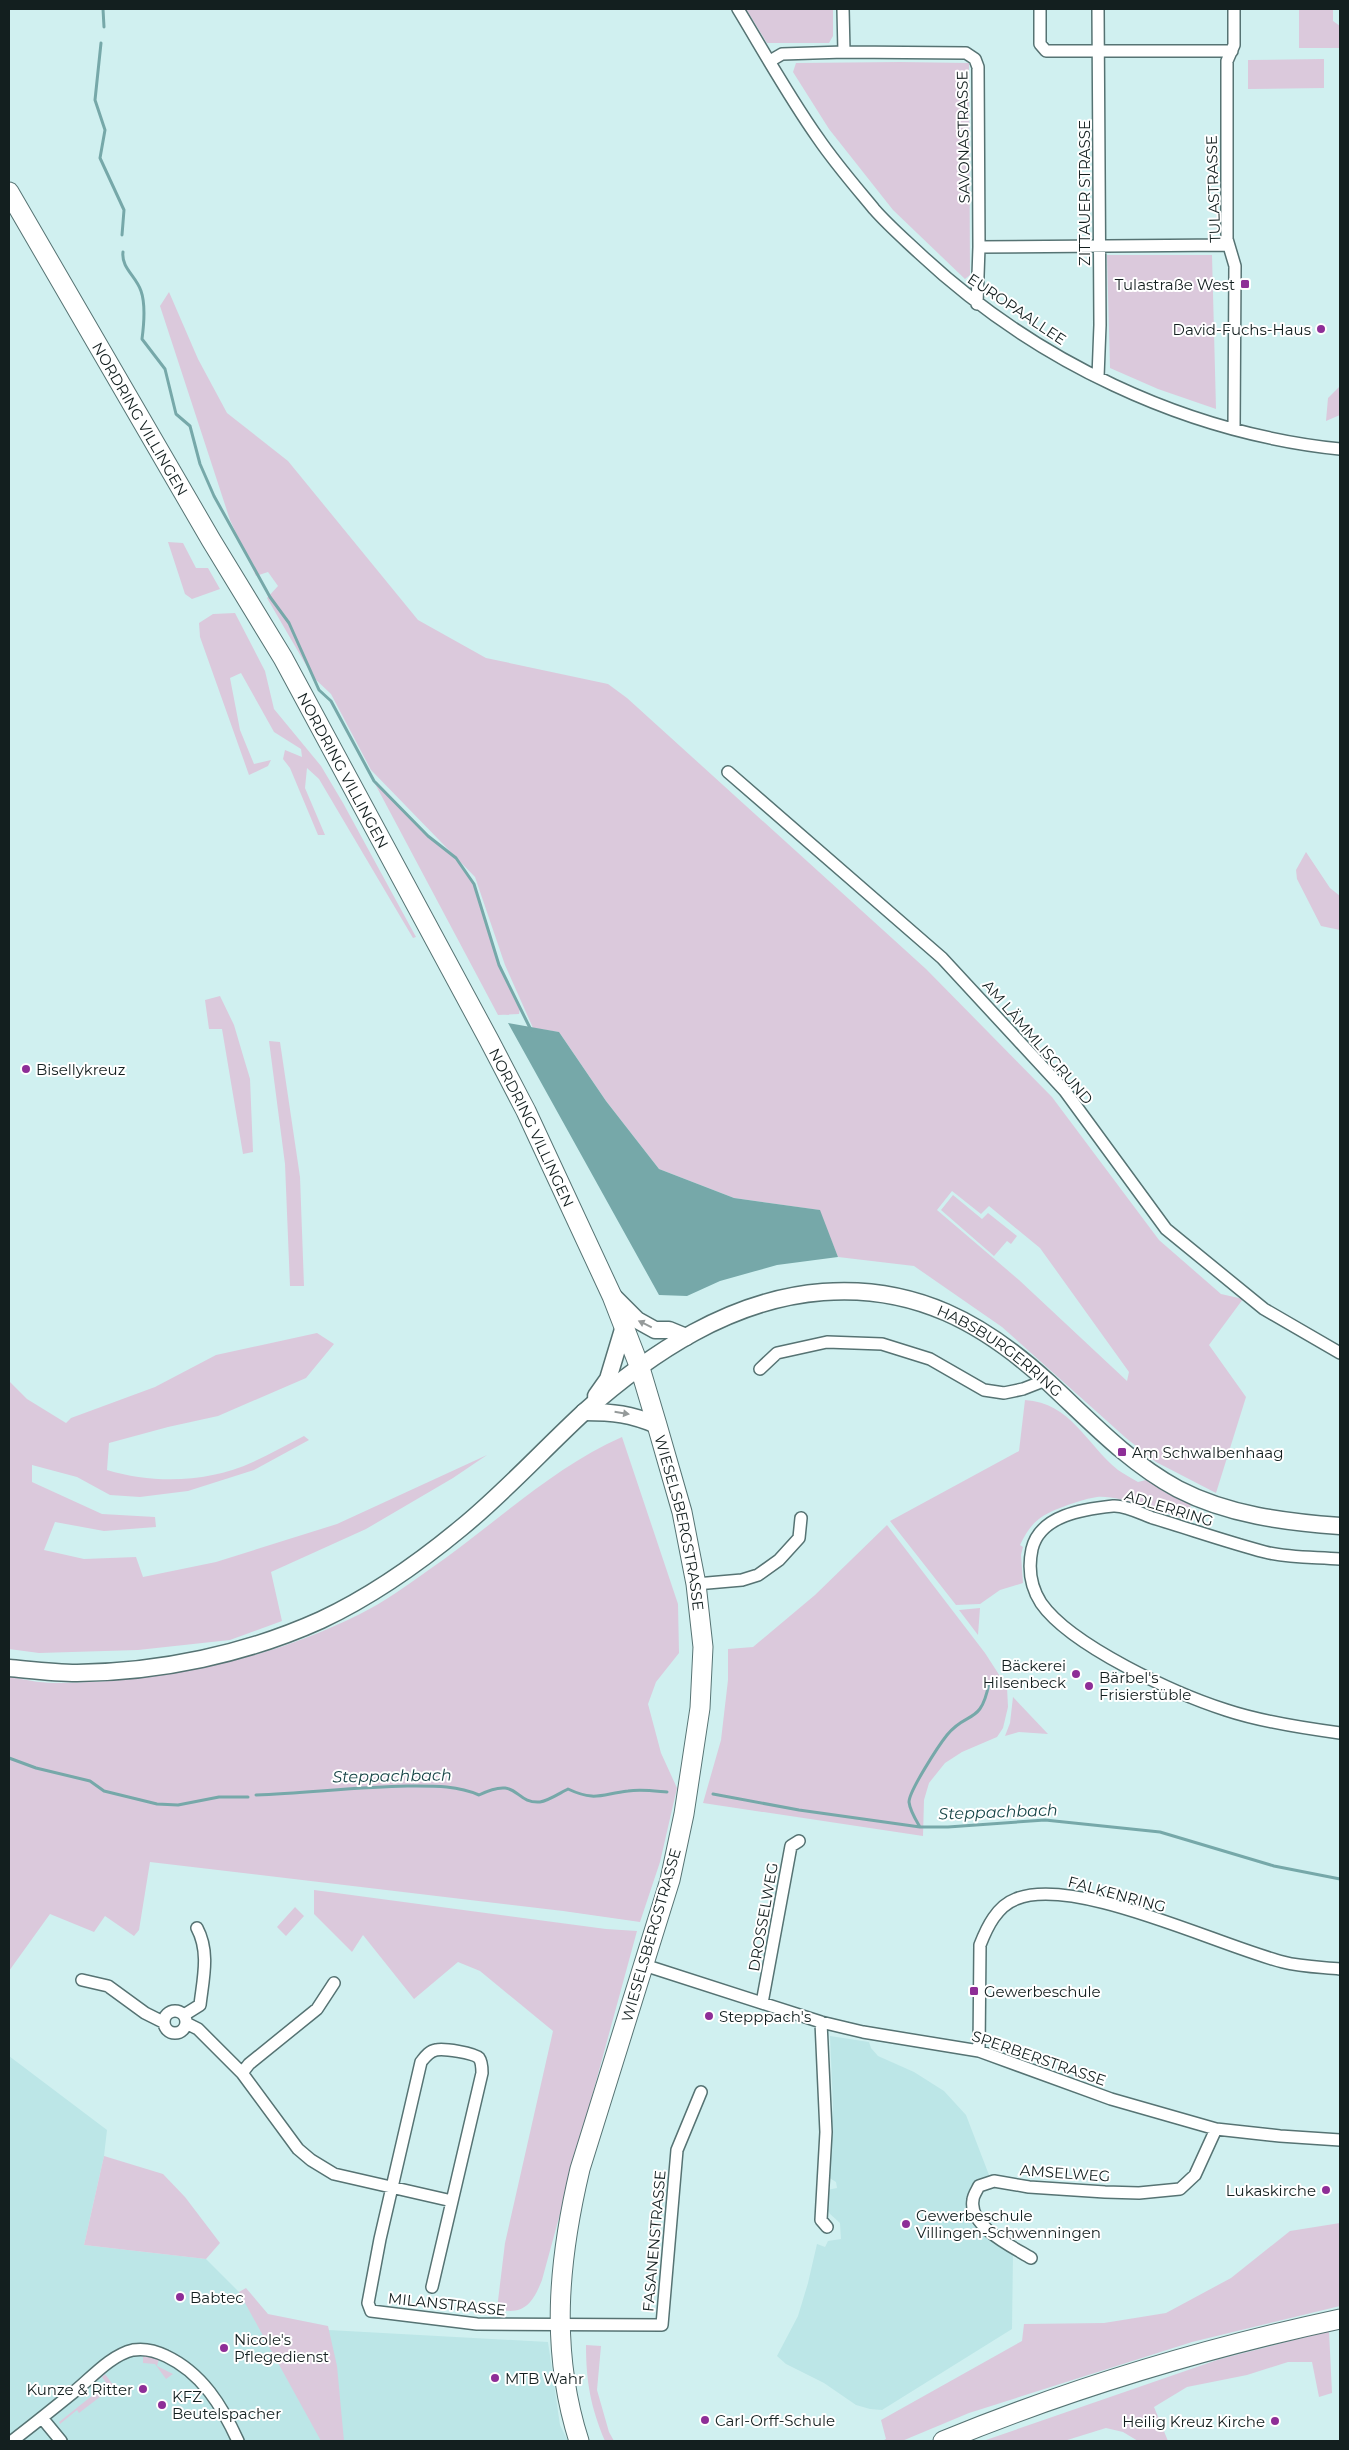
<svg xmlns="http://www.w3.org/2000/svg" width="1349" height="2450" font-family="Montserrat,sans-serif">
<style>
.built{fill:#bce6e7}
.green{fill:#dbc9dc;fill-rule:evenodd}
.water{fill:#76a8a9}
.lines{fill:none;stroke-linecap:round;stroke-linejoin:round}
.stream{stroke:#76a8a9;stroke-width:3}
.street-casing{stroke:#567373;stroke-width:14}
.secondary-casing{stroke:#567373;stroke-width:19}
.primary-casing{stroke:#567373;stroke-width:21}
.street{stroke:#fff;stroke-width:11}
.secondary{stroke:#fff;stroke-width:16}
.primary{stroke:#fff;stroke-width:19}
.oneway{fill:#959a9a}
.poi-dot{fill:#8e2e97;stroke:#fff;stroke-width:2}
.labels{text-anchor:middle;dominant-baseline:central;stroke-width:4;stroke-linejoin:round;paint-order:stroke}
.street-label{font-size:15px;fill:#131f1f;stroke:#fff}
.poi-label{font-size:15px;fill:#131f1f;stroke:#fff;text-anchor:start}
.water-label{font-size:16px;font-style:italic;fill:#184648;stroke:#fff}
</style>
<rect width="100%" height="100%" fill="#d0f0f0"/>
<path class="built" d="M830,2036L869,2042L871,2048L878,2056L914,2072L944,2091L966,2115L989,2175L979,2179L971,2186L966,2202L968,2214L973,2219L972,2225L1013,2254L1012,2329L882,2410L870,2409L856,2405L824,2383L786,2364L777,2356L798,2316L808,2283L817,2244L825,2247L828,2241L841,2239L840,2223L830,2214L826,2206L827,2190L837,2188L836,2182L828,2177L833,2106Z
M9,2056L107,2130L104,2156L84,2245L206,2259L274,2327L548,2342L560,2425L568,2441H9Z"/>
<path class="green" d="M746,9H833V36L829,43H767Z
M1299,9H1333V21L1340,26V48H1299Z
M1324,59V88L1248,89V60Z
M900,62L969,63L970,275L965,279L893,210L829,129L793,72L796,63Z
M1107,255H1212L1216,409L1158,389L1110,368Z
M169,292L198,359L227,413L288,461L418,620L486,658L608,684L627,698L926,969L1052,1097L1159,1240L1221,1294L1243,1299L1209,1345L1246,1397L1216,1493L1156,1462L1126,1438L1002,1327L914,1266L838,1257L819,1210L734,1198L659,1169L606,1101L559,1032L533,1028L505,965L475,877L371,770L331,694L313,677L267,598L278,586L268,572L256,576L230,520L160,306ZM952,1191L981,1214L989,1206L1040,1248L1129,1372L1127,1381L1019,1280L937,1210Z
M1340,386V415L1326,421L1328,398Z
M168,542L183,543L196,568H208L220,589L192,599L185,594Z
M235,613L265,671L274,709L321,766L343,803L416,937L413,938L319,779L307,768L305,788L325,835H318L290,768L283,759L285,750L302,757L301,749L274,732L241,673L230,678L240,730L254,764L271,760L268,766L249,775L200,637L199,623L213,614Z
M373,780L428,836L456,858L474,884L499,965L520,1008L519,1014L498,1015Z
M1306,852L1330,888L1340,896V930L1321,926L1297,879L1296,870Z
M220,996L234,1025L250,1079L253,1152L243,1154L222,1029H209L205,1000Z
M269,1041L280,1042L300,1177L304,1286H290L285,1164Z
M953,1195L982,1219L988,1213L1017,1236L1011,1244L1007,1241L994,1256L941,1210Z
M317,1333L334,1344L306,1378L218,1416L168,1427L109,1443L107,1470C154,1484 207,1483 253,1462C270,1454 287,1445 304,1436L309,1440L254,1470L188,1491L140,1497L110,1495L77,1477L32,1465V1482L102,1514L155,1517L156,1527L104,1531L55,1522L44,1550L84,1559L136,1557L143,1577L216,1562L337,1524L487,1455L453,1478L366,1529L271,1572L282,1621L230,1640L138,1650L39,1653L9,1649V1381L27,1399L66,1423L71,1418L155,1387L216,1355Z
M1025,1400C1071,1403 1086,1444 1118,1470C1124,1474 1131,1478 1138,1482L1146,1480L1191,1505L1186,1520C1164,1513 1120,1495 1097,1497C1085,1499 1072,1503 1060,1508C1039,1516 1030,1524 1020,1545L1023,1547L1021,1555L1023,1583L1000,1590L980,1604L956,1605L890,1521L1019,1451Z
M622,1437L678,1604L679,1653L656,1682L648,1704L661,1753L677,1788L660,1862L640,1922L563,1911L150,1862L139,1930L134,1936L105,1916L94,1932L50,1914L9,1971V1677C23,1679 39,1683 54,1683C158,1683 266,1661 360,1614C384,1602 408,1585 430,1569C494,1525 550,1469 622,1437Z
M887,1525L985,1653L1007,1687L1008,1707L1003,1728L997,1737L962,1752L945,1763L929,1783L924,1800L923,1836L703,1803L721,1740L728,1680V1649L753,1647L815,1595Z
M980,1608L978,1635L959,1610Z
M1013,1697L1048,1734L1019,1732L1005,1736L1010,1723Z
M314,1890L606,1929L637,1931L542,2280C533,2303 524,2316 497,2309L505,2243L553,2031L480,1971L458,1962L414,1999L363,1935L352,1952L314,1914Z
M295,1907L304,1916L286,1936L277,1927Z
M104,2156L163,2174L185,2197L220,2243L206,2259L84,2245Z
M1340,2223V2306L1192,2342L969,2413L902,2441H882L886,2439L881,2420L1022,2341L1024,2324L1104,2323L1166,2313L1231,2278L1290,2231Z
M246,2288L268,2314L328,2326L337,2366L344,2441H321L239,2292Z
M1329,2331L1332,2393L1319,2397L1312,2362H1288L1247,2375L1187,2387L1154,2407L1168,2441H1138L1123,2432L1106,2428L1064,2441H983L1220,2359Z
M586,2345L601,2346L597,2390L609,2432L614,2441H605C591,2408 586,2382 586,2345Z
M143,2356L159,2359L157,2366L173,2374L166,2379L155,2364L143,2363Z
M105,2374L114,2386L79,2413L77,2410L60,2424L59,2422L107,2384L102,2377Z"/>
<path class="water" d="M508,1023L559,1032L606,1101L659,1169L734,1198L820,1210L838,1257L777,1265L720,1281L687,1296L659,1295Z"/>
<g class="lines">
<path class="stream" d="M103,9L104,27
M101,43L95,100L105,130L100,158L124,210L122,235
M123,252C121,268 136,276 141,291C146,305 144,324 142,339L165,369L176,414L190,426L200,464L214,496L270,597L289,623L319,690L331,701L374,781L428,836L456,858L474,884L499,965L531,1030
M9,1758L36,1768L90,1781L104,1791L157,1804L178,1805L219,1797H248
M713,1794L799,1810L920,1827H948L1045,1820L1160,1832L1274,1866L1340,1879
M256,1795C307,1793 357,1787 407,1786C432,1786 456,1785 479,1795C520,1775 513,1804 540,1802C548,1801 560,1793 568,1789C596,1802 601,1794 628,1791C641,1789 655,1791 667,1792
M920,1827C916,1820 910,1811 909,1802C909,1791 939,1745 947,1735C967,1710 981,1726 989,1683"/>
<g class="street-casing">
<path id="street" d="M738,9C764,52 789,97 818,138C835,163 855,186 874,209C888,225 903,238 919,253C1033,360 1184,433 1340,449
M843,9L844,52
M1040,9V44L1046,51H1232
M1234,9V45L1227,61V239L1235,266L1234,429
M770,61L782,54L844,52L966,53L975,59L978,67L979,247L977,304
M979,247L1228,245
M1098,377L1100,325L1098,9
M728,772L942,958L1065,1091L1166,1229L1264,1309L1340,1353
M760,1369L777,1353L827,1342L882,1344L930,1359L984,1390L1004,1393L1023,1389L1046,1380
M1340,1559C1316,1557 1288,1558 1265,1552C1227,1542 1190,1529 1153,1518C1142,1514 1125,1505 1113,1506C1084,1509 1040,1515 1032,1549C1028,1568 1030,1586 1041,1603C1071,1646 1176,1694 1226,1710C1262,1722 1302,1728 1340,1733
M696,1584L742,1580L758,1575L779,1560L799,1538L801,1518
M644,1965L821,2022L863,2032L979,2051L1111,2099L1216,2129L1280,2136L1340,2140
M82,1980L108,1986L145,2013L163,2022
M762,2003L791,1846L799,1841
M164 2022a11 11 0 1 1 22 0a11 11 0 1 1-22 0Z
M184,2015L200,2005C203,1979 210,1952 197,1928
M821,2022L826,2132L821,2220L827,2227
M186,2023L198,2029L242,2073L298,2149L311,2160L334,2174L452,2201
M979,2051L980,1945C987,1927 997,1906 1016,1899C1075,1875 1219,1946 1283,1962C1302,1967 1321,1967 1340,1969
M242,2073L249,2064L317,2009L334,1983
M1031,2258C1013,2247 968,2226 973,2200C973,2196 977,2190 979,2186L994,2181L1029,2187L1105,2192L1139,2193L1180,2189L1195,2175L1216,2129
M432,2287L482,2073C482,2068 482,2062 479,2058C474,2053 443,2048 436,2050C429,2051 425,2057 421,2062L380,2239L368,2303L371,2311L477,2324L662,2325L677,2150L701,2092
M42,2418L61,2441
M12,2441C33,2425 54,2408 75,2391C91,2378 111,2355 133,2350C145,2348 156,2351 166,2356C202,2373 222,2406 238,2441"/>
</g>
<g class="secondary-casing">
<g id="secondary">
<path d="M614,1297L637,1320L655,1330H669L686,1337"/>
<path d="M596,1396L608,1379L624,1326"/>
<path d="M584,1412C614,1412 630,1414 657,1425"/>
<path id="s1" d="M9,1668C31,1670 54,1673 77,1673C160,1672 246,1654 321,1620C370,1597 420,1562 461,1528C504,1493 542,1451 583,1413C650,1353 731,1299 823,1292C915,1285 984,1323 1049,1383C1090,1421 1128,1462 1178,1489C1228,1515 1285,1522 1340,1526"/>
</g>
</g>
<g class="primary-casing">
<g id="primary">
<path id="s2" d="M9,192L211,540L283,658L489,1040L526,1111L612,1296L640,1368L657,1425L682,1512L696,1584L703,1647L700,1708L684,1814L670,1880L580,2169C558,2262 550,2350 579,2441"/>
<path d="M943,2441C1072,2388 1205,2348 1340,2319"/>
</g>
</g>
<use href="#street" class="street"/>
<use href="#secondary" class="secondary"/>
<use href="#primary" class="primary"/>
</g>
<defs><path id="oneway-solid" d="M-6-.8H1V-3.2L6.5 0L1 3.2V.8H-6Z" transform="scale(1.25)"/></defs>
<g class="oneway">
<use href="#oneway-solid" transform="translate(645 1324) rotate(-154)"/>
<use href="#oneway-solid" transform="translate(622 1413) rotate(9)"/>
</g>
<g class="poi-dot">
<rect x="1240" y="279" width="10" height="10" rx="2.5"/>
<circle cx="1321" cy="329" r="5"/>
<circle cx="26" cy="1069" r="5"/>
<rect x="1117" y="1447" width="10" height="10" rx="2.5"/>
<circle cx="1076" cy="1674" r="5"/>
<circle cx="1089" cy="1686" r="5"/>
<rect x="969" y="1986" width="10" height="10" rx="2.5"/>
<circle cx="709" cy="2016" r="5"/>
<circle cx="1326" cy="2190" r="5"/>
<circle cx="906" cy="2224" r="5"/>
<circle cx="180" cy="2297" r="5"/>
<circle cx="224" cy="2348" r="5"/>
<circle cx="495" cy="2378" r="5"/>
<circle cx="143" cy="2389" r="5"/>
<circle cx="162" cy="2405" r="5"/>
<circle cx="705" cy="2420" r="5"/>
<circle cx="1275" cy="2421" r="5"/>
</g>
<g class="labels">
<g class="street-label">
<text transform="translate(963 137) rotate(-91)">SAVONASTRASSE</text>
<text transform="translate(1213 189) rotate(-92)">TULASTRASSE</text>
<text transform="translate(1084 193) rotate(-90)">ZITTAUER STRASSE</text>
<text transform="translate(1017 309) rotate(34)">EUROPAALLEE</text>
<text stroke="none"><textPath href="#s2" startOffset="262">NORDRING VILLINGEN</textPath></text>
<text stroke="none"><textPath href="#s2" startOffset="668">NORDRING VILLINGEN</textPath></text>
<text transform="translate(1038 1042) rotate(49)">AM LÄMMLISGRUND</text>
<text stroke="none"><textPath href="#s2" startOffset="1072">NORDRING VILLINGEN</textPath></text>
<text stroke="none"><textPath href="#s1" startOffset="1121">HABSBURGERRING</textPath></text>
<text transform="translate(1169 1508) rotate(17)">ADLERRING</text>
<text stroke="none"><textPath href="#s2" startOffset="1496">WIESELSBERGSTRASSE</textPath></text>
<text transform="translate(1117 1894) rotate(15)">FALKENRING</text>
<text transform="translate(763 1917) rotate(-80)">DROSSELWEG</text>
<text transform="translate(651 1935) rotate(-74)">WIESELSBERGSTRASSE</text>
<text transform="translate(1039 2058) rotate(19)">SPERBERSTRASSE</text>
<text transform="translate(1065 2173) rotate(4)">AMSELWEG</text>
<text transform="translate(654 2241) rotate(-85)">FASANENSTRASSE</text>
<text transform="translate(447 2304) rotate(6)">MILANSTRASSE</text>
</g>
<g class="poi-label">
<text x="1235" y="284" text-anchor="end">Tulastraße West</text>
<text x="1311" y="329" text-anchor="end">David-Fuchs-Haus</text>
<text x="36" y="1069">Bisellykreuz</text>
<text x="1132" y="1452">Am Schwalbenhaag</text>
<text x="1066" y="1665" text-anchor="end">Bäckerei<tspan x="1066" dy="17">Hilsenbeck</tspan></text>
<text x="1099" y="1677">Bärbel's<tspan x="1099" dy="17">Frisierstüble</tspan></text>
<text x="984" y="1991">Gewerbeschule</text>
<text x="719" y="2016">Stepppach's</text>
<text x="1316" y="2190" text-anchor="end">Lukaskirche</text>
<text x="916" y="2215">Gewerbeschule<tspan x="916" dy="17">Villingen-Schwenningen</tspan></text>
<text x="190" y="2297">Babtec</text>
<text x="234" y="2339">Nicole's<tspan x="234" dy="17">Pflegedienst</tspan></text>
<text x="505" y="2378">MTB Wahr</text>
<text x="133" y="2389" text-anchor="end">Kunze &amp; Ritter</text>
<text x="172" y="2396">KFZ<tspan x="172" dy="17">Beutelspacher</tspan></text>
<text x="715" y="2420">Carl-Orff-Schule</text>
<text x="1265" y="2421" text-anchor="end">Heilig Kreuz Kirche</text>
</g>
<g class="water-label">
<text transform="translate(392 1776) rotate(-1)">Steppachbach</text>
<text transform="translate(998 1812) rotate(-2)">Steppachbach</text>
</g>
</g>
<rect width="1349" height="2450" fill="none" stroke="#131f1f" stroke-width="20"/>
</svg>
